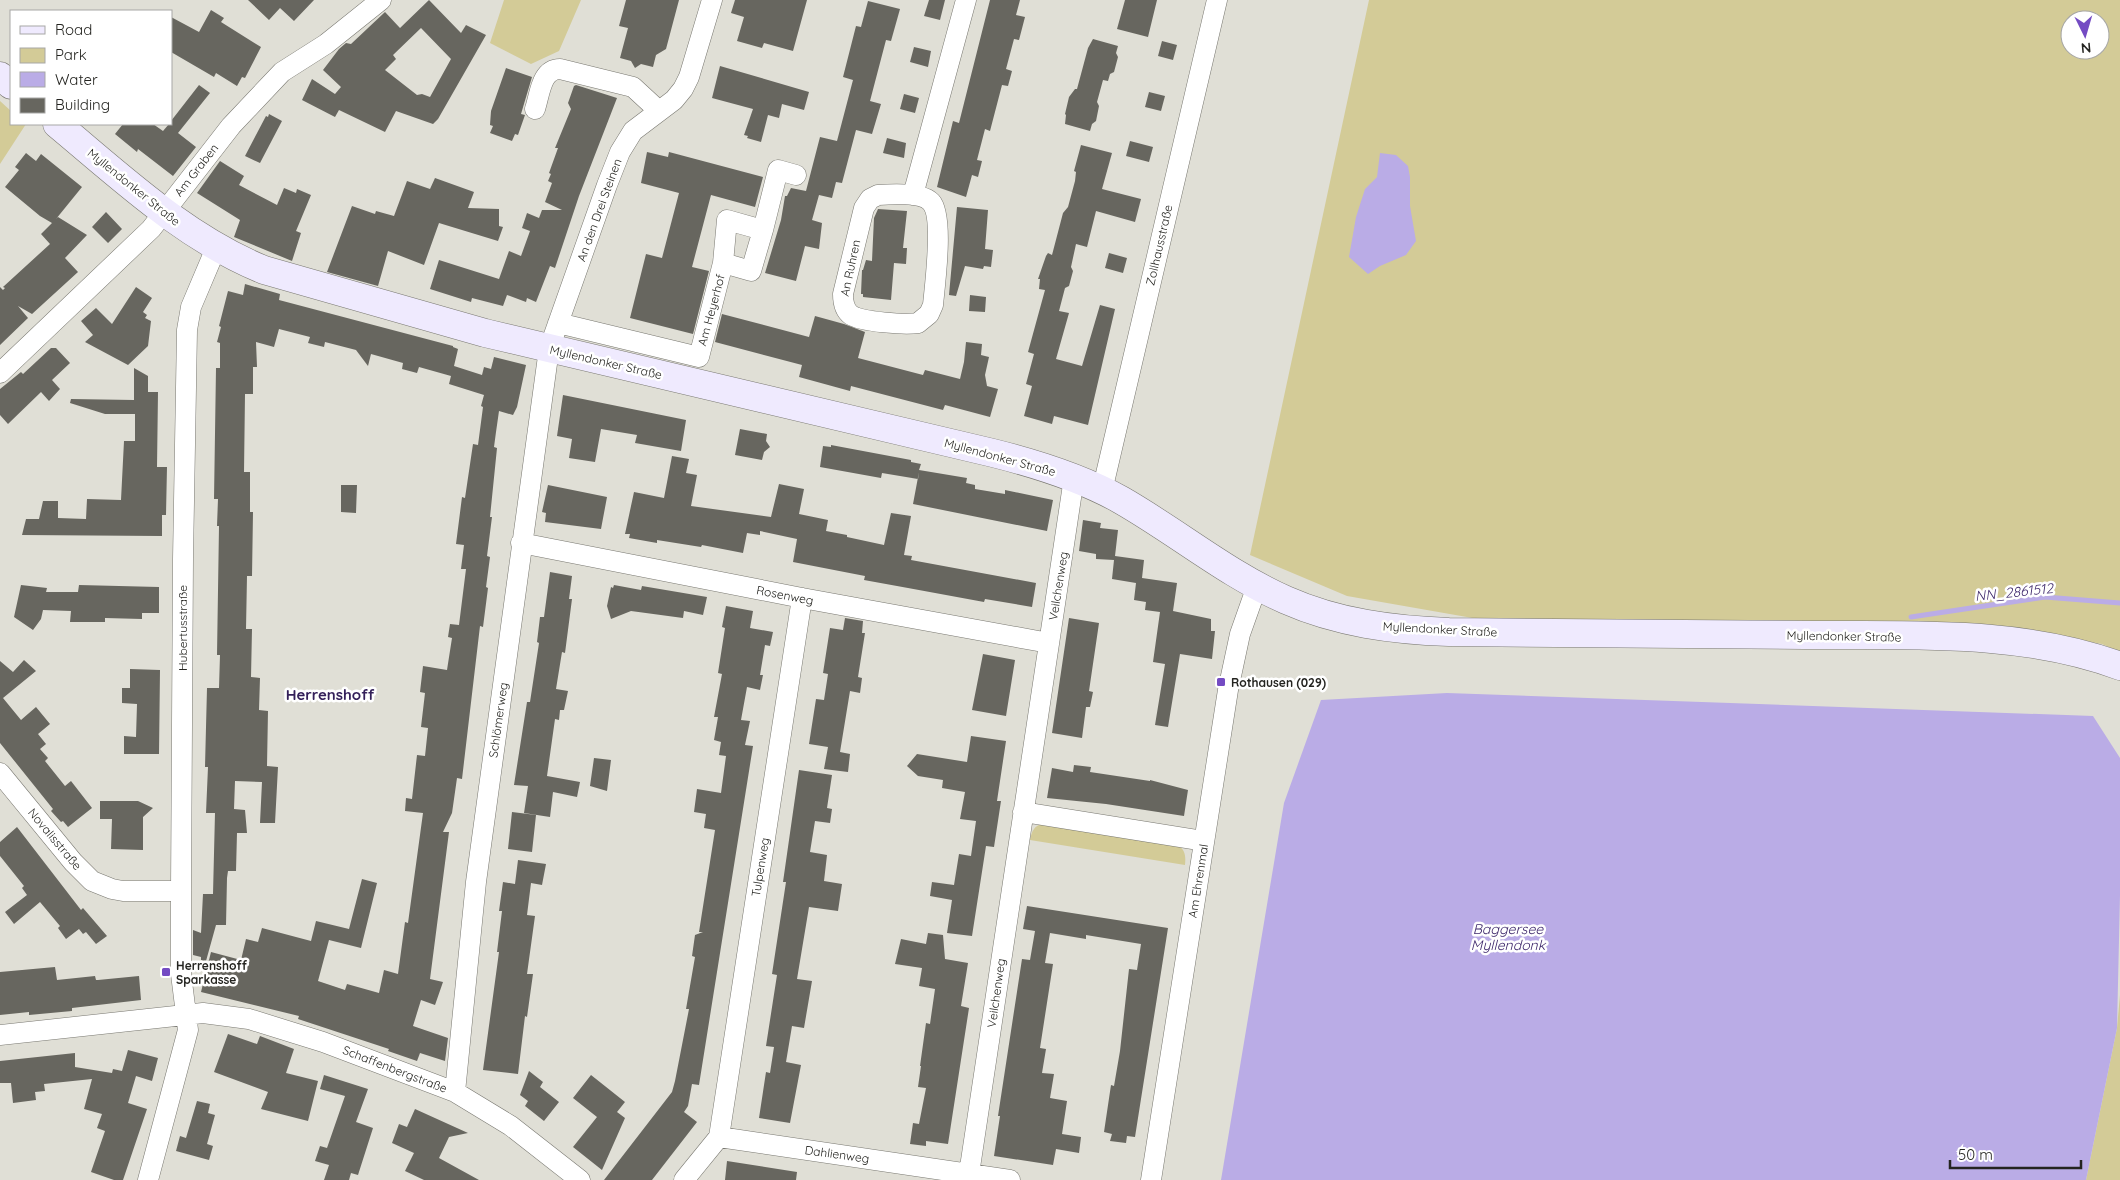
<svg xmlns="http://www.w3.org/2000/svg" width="2120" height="1180" font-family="Quicksand,sans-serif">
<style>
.green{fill:#d3cb97;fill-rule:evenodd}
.water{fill:#baace6}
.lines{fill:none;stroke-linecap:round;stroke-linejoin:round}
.stream{stroke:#baace6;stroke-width:5}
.building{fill:#67665f;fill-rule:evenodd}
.street-casing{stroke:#797871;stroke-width:21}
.secondary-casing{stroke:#797871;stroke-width:29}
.street{stroke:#fff;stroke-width:20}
.secondary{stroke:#efeafe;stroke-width:28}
.poi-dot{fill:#744bc3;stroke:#fff;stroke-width:2}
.labels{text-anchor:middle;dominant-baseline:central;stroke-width:5;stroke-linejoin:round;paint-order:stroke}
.street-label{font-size:12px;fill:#242420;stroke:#fff}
.poi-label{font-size:12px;font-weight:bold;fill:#242420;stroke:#fff;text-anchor:start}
.water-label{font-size:14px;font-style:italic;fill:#3e286b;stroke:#fff}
.quarter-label{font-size:15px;font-weight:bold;fill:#331f59;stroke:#fff}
</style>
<rect width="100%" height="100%" fill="#e0dfd6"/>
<path class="green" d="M504,0H581L559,51L531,64L490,43Z
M1369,0H2120V652L2102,644L1997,625L1766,620H1484L1347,596L1250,555ZM2070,20H2100V50H2070Z
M0,101L11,111V124H26L0,164Z
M1044,823L1177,844C1185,850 1186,855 1185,865L1030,840C1032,830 1034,826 1044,823Z
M2120,995V1180H2086L2117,1028Z"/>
<path class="water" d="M1380,153L1396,155L1408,166L1410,177V206L1416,241L1406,255L1380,266L1368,274L1349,257L1356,217L1365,189L1377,177Z
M1447,693L2093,716L2120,758V895L2117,1028L2086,1180H1221L1284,803L1321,700Z"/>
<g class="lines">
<path class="stream" d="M1911,617L2045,597L2120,603"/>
</g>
<path class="building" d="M248,0H314L294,21L280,8L269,20Z
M429,0L461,33L466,25L486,35L438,119L433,124L396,111L385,132L339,110L335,117L302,100L312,79L335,94L341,87L323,70L339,49L346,43L351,44L385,12L400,28ZM421,28L451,59L430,97L422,94L417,95L385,70L396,59L393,55Z
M626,0H679L666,49L656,55L653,67L641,64L635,68L631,61L620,58L628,28L619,26Z
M735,0H807L793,51L764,43L762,48L737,41L744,17L731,13Z
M929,0H945L940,20L924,16Z
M990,0H1020L1016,15L1025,17L1019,40L1014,39L1006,69L1012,71L1008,86L1002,85L990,131L985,129L977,160L982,161L978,177L972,175L966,197L937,187L953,121L959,123Z
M1125,0H1157L1148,37L1117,29Z
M868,1L900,9L891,41L886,40L870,101L881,104L872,134L856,130L842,183L836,182L832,198L819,195L812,220L822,223L819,249L805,246L796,281L765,273L781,220L785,196H787L791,188L806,191L820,137L837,141L853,80L843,77L856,26L861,27Z
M211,10L224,18L221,22L261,47L245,78L242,77L237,86L216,73L214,77L171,52V17L199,32Z
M1093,39L1118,46L1116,53L1118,57L1114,72L1110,74L1108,81L1103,80L1097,102L1099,106L1096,121L1092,124L1090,131L1065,124L1066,115L1065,114L1069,97L1075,89H1077L1088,48Z
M1162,41L1177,45L1173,60L1158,56Z
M914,47L931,51L928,67L910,62Z
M720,66L809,92L804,110L782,104L779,118L768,115L761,142L747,138L748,136L744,135L753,109L712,98Z
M506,68L532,77L521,114L525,115L518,135L515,134L512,141L490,133L493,126L490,125L491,111Z
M199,85L210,93L178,133L196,147L173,176L138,149L137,152L115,134L123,124H153L163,131L169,124H171V121Z
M576,85L617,98L579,196L555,268L550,266L536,302L527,298L526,302L507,295L503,306L472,298L471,302L430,289L439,260L499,279L509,251L521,256L530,231L522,228L527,213L539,218L542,210H562L545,202L552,183L548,181L551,174L549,173L558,148H555L571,109L568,103L574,86Z
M1149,92L1165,96L1161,111L1145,107Z
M904,94L919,98L915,113L900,109Z
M269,114L282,121L260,163L245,156L266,116L268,117Z
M887,138L906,143L904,158L883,153Z
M1130,141L1153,147L1149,162L1126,156Z
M1081,145L1112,153L1102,189L1141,199L1135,222L1096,211L1087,247L1076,244L1071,267L1073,271L1069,286L1065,288L1059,311L1069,313L1056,359L1082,366L1100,305L1115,309L1088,425L1054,416L1052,424L1024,416L1032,386L1026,384L1034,354L1028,352L1045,290L1039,289L1040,279H1038L1046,256L1048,253L1052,255L1063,213L1068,207L1075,181L1076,172L1074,171Z
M647,152L668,157L669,152L763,177L755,207L711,195L692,267L709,271L693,334L630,318L646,254L662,258L679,193L641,183Z
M26,153L36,161L41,154L82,187L56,219L58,217L87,235L65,258L78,272L32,314L18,306L28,318L0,345V287L3,290L5,288L3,287L50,244L41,234L52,223L40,216L5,187L19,170L15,167Z
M220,161L244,176L239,185L277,205L284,188L296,193L297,189L311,195L296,231L301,233L292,261L234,237L240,220L197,193Z
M435,178L474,192L468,208L499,209V226L503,227L498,241L439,223L424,265L388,251L378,286L327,272L352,206L375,214L376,211L394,216L407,181L430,189Z
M957,207L988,210L985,249L993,250L991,267L984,266L983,269L965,266L956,296L949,295Z
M878,209L907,211L903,248H907L906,264L894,263L891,300L863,297V294H861L862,270H863L866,260L872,261L874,218Z
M106,212L122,229L108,243L92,227Z
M1109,253L1127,258L1123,273L1105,268Z
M245,284L280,294L279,300L453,346V347L458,349L454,366L482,375L484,367L491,369L494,357L526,365L517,407L513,415L499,411L496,432L494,447L497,448L490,517H492L487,556L490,557L486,587L488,588L483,627L480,626L462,779L457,778L452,813L443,832H449L430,979L443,982L435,1005L421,1000L413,1026L448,1038L445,1061L420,1053L417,1061L388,1051L389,1049L298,1019L299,1016L201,992L211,952L241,960L246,939L258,942L262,928L311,941L316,921L349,929L362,879L377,883L361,948L329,940L318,981L345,990L347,984L379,993L384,970L398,974L405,922L408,923L423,813L405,811L406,798L412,799L417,755L425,756L428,728L421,727L425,693L420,692L423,666L447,670L452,638L448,637L450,624L459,625L466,569H461L464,545L456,544L462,497L465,498L473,444L478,445L483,407L481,406L484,395L449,384L451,376L419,367L417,373L402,369L403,363L371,354L368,366L356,350L325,342L324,347L308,343L310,337L279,329L274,347L256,342L257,367H253V394H245L244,472H250V512H253L252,576H247L246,629H252L251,677L260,678L259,710L268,711L267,766L278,767L275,823H260L262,782L235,781L234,809L245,810L247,833H237L236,871H228L227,878L226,925H216L206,961L201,960V957L193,955V930L201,933L203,894H213L215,813H206L208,767H205L207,688H219L220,655H217L219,526H217L218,499H214L216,368H220V343L217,342L221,327L219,326L228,291L243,295Z
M136,287L152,298L143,312L147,315L145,318L151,321L148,346L128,365L85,342L93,335L81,321L96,308L112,324Z
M970,295L986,297L985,312L969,311Z
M722,314L809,337L815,316L844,324L865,332L858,358L923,375L925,370L960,379L964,362L966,342L982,344L981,355L989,357L985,375L987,386L998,389L990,417L945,405L943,410L851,386L850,391L799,377L802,365L715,342Z
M51,348H56L70,363L52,380L60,389L49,401L41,392L8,424L0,415V389L21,372L23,374Z
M134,368L148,376V392H158L157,467H167L166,515H162V536L22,535L26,519H39L43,501H58V518L86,519L87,499L121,500L124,441H135V414H105L70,403L71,399L134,400Z
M563,395L686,420L681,451L635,443L637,435L601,429L595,462L569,458L572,439L557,436Z
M740,429L767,434L766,441L770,447L764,452L762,460L735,455Z
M831,445L911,460V462L921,464L919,470L967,478L966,483L975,485V489L1005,494V490L1053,500L1047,531L913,504L919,472L918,479L882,473L881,478L820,467L823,446L831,447Z
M672,456L689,459L686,473L697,475L691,506L771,517L779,484L804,489L799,514L828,520L826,531L847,535V537L884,545L891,513L911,516L904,555L912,556L911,560L1036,583L1032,607L985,599L984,602L908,588L864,580L865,576L793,562L797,539L760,531V535L747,533L743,553L702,545L701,547L657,540V543L629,538L630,534H625L634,492L664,498Z
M341,485H357L356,513L341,512Z
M548,485L607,497L601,529L545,522L546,513L542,512Z
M1083,520L1101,523L1100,528L1118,530L1115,556L1144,560L1142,578L1177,583L1173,611L1211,619V631H1215L1212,659L1180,654L1168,727L1155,725L1165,664L1153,662L1160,612L1145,610L1146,602L1134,600L1136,583L1112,579L1114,560L1096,559V554L1079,551Z
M550,572L572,576L569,599H572L565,653L562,652L556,689L568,691L564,710H560L559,720L555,719L547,776L580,782L577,797L553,792L550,817L524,813L528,786L514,785L527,702H530L539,643L537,642L540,617H544Z
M21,585L47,588L46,592H78L79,585L159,587V613H142V619L105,618V622H70L71,611L43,610L41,619L33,630L14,617Z
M614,585L641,590L642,586L707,597L703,615L684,611L683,618L631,611L611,619L607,606L611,587L613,588Z
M726,606L753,611L750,628L773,632L770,646L765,645L760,675H763L760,690L747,687L741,720L750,721L745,745L753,746L699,1085L692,1084L688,1106L684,1112L697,1122L652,1180H604L672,1092L675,1081L689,1009H686L695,957L692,956L695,935L703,932H699L715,830L704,828L706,814L694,812L697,789L721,793L726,756L719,755L721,742L714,740L718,717H714L722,674L718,673L725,628L722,627Z
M845,618L863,621L862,633H865L858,677L862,678L860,693L850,691L840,752L850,754L848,772L824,769L828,747L809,744L816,699L824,700L828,674L823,673L830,628L843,630Z
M1069,618L1099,623L1089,691L1093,692L1090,707H1086L1082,738L1052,733Z
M983,654L1015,660L1006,716L972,710Z
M24,660L36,671L3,698L21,720L36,707L50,724L38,734L46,744L40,749L48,758L45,761L65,786L71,781L92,808L68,827L63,821L61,822L51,811L53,809L0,743V661L13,672Z
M130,669L160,670L159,754H124V736L136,737L137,704L122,703V688H130Z
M971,736L1006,741L997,801H1001L994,847L986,846L972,936L947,933L952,900L930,896L932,882L954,885L959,854L971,856L976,821L960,819L965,792L942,788L943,780L918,776L907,766L917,754L967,762Z
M594,758L611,760L607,791L590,786Z
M1074,765L1091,767L1090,772L1150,781V780L1188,790L1184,816L1106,804L1047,798L1052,768L1073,772Z
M799,770L832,775L827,808L832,809L830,823L815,821L810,852L827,855L824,881L842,884L838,911L809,907L797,979L812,981L804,1028L792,1026L786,1062L801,1065L790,1123L759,1118L766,1072L770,1073L774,1047L766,1046L777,975L772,974L786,882H783Z
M100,801H138L153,808L143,817V850L111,849L112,819H100Z
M512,812L536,815L532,852L508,849Z
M17,827L81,910L83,908L107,936L96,944L86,932L83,934L79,929L66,939L58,928L60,926L40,902L14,924L5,912L27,895L22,888L24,886L0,856V842Z
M518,860L546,864L542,885L531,883L527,915L535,916L527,974H533L527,1017L525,1016L518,1074L483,1070L499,952H497L502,911H499L503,882L515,884Z
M1027,906L1168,928L1135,1137L1127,1136L1126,1143L1110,1141L1112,1134L1104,1132L1111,1085L1114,1086L1120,1051L1129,969L1137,970L1141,944L1086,935V939L1050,933L1045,963L1053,964L1040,1048L1046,1049L1042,1073L1054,1074L1050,1098L1067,1101L1062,1134L1081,1137L1079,1153L1056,1149L1053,1165L994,1156L1000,1116H998L1022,959L1030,960L1035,931L1023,929Z
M928,933L943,935L945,959L968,963L961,1006L969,1008L948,1144L926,1141V1146L910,1144L913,1123L919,1124L926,1088L918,1087L921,1066H920L926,1023L930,1024L935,989L919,986L922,968L895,964L901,939L926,944Z
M55,967L57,980L95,976L96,980H98L139,976L141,1000L72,1008V1011L29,1015V1012L0,1015V972Z
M228,1034L257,1044L260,1036L294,1049L286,1073L318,1081L308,1121L261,1109L268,1092L214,1072Z
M128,1050L158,1058L152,1081L136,1076L128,1103L147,1109L123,1180H114L91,1172L105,1131L97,1128L102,1114L84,1109L92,1079L44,1084L45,1091L35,1092L36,1100L13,1103L11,1083H0V1061L75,1053V1067L112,1073L113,1069L122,1071Z
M529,1071L543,1082L540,1087L559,1102L544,1121L525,1106L528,1101L520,1095Z
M324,1075L368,1089L356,1122L373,1128L358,1175L351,1173L349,1180H324L329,1165L315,1161L320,1146L327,1148L345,1096L320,1089Z
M591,1075L625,1102L617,1112L625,1118L602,1170L573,1147L597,1117L573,1098Z
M197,1101L210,1104L208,1113L215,1115L207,1144L213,1146L209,1160L176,1151L180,1136L186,1138Z
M415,1109L468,1133L449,1137L439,1158L479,1180H424L405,1171L414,1153L392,1143L399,1124L407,1127Z
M727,1161L797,1172L796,1180H725Z"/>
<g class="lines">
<g class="street-casing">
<path id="street" d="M535,109C540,94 541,69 560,69L633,87L659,111
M878,195C890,194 922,192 931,202C944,216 935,284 933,305L929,314L918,323C905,325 862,322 851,315C844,310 843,302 843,294L864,208L870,199Z
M913,195L966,0
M763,230L778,170L796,175
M558,323L699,357L723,263L751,271L763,230L727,220L723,263
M0,373L151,229L231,126L282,72L326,44L381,0
M1102,491L1217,0
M521,543L802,598L1049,643
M0,773L73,862L92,881L112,889L123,891H181
M1023,812L1204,841
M0,1035L203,1013L249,1019L323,1042L455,1092L511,1126L580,1180
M455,1092L476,882L549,349L607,185L620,152L633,131L674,100L683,89L689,77L712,0
M719,1137L802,598
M969,1174L1074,478
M148,1180L188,1030L181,974V891L183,559L187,330L191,307L216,248
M684,1180L719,1137L1010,1180
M1151,1180L1228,690L1240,634L1257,586"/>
</g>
<g class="secondary-casing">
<path id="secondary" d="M0,76L11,85
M57,124C122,178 185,238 264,270L485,333L993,453C1037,464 1082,478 1121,500C1177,532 1227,574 1286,600C1338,623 1393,630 1449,632C1568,633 1687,634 1805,635C1910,636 2020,629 2120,666"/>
</g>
<use href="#street" class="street"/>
<use href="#secondary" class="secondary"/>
</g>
<g class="poi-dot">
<rect x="1216" y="677" width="10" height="10" rx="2.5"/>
<rect x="161" y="967" width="10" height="10" rx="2.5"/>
</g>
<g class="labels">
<g class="street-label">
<text transform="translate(196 170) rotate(-52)">Am Graben</text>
<text transform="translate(134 187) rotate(39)">Myllendonker Straße</text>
<text transform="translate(599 210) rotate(-70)">An den Drei Steinen</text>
<text transform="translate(1159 245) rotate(-77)">Zollhausstraße</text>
<text transform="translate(850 268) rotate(-78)">An Ruhren</text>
<text transform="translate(711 310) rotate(-75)">Am Heyerhof</text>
<text transform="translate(606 362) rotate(13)">Myllendonker Straße</text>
<text transform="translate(1000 457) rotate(15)">Myllendonker Straße</text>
<text transform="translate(1058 586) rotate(-81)">Veilchenweg</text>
<text transform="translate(785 595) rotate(11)">Rosenweg</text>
<text transform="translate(182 628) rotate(-90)">Hubertusstraße</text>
<text transform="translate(1440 629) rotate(3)">Myllendonker Straße</text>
<text transform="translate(1844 636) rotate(1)">Myllendonker Straße</text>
<text transform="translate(498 720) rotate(-82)">Schlömerweg</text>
<text transform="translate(55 839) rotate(50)">Novalisstraße</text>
<text transform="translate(760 867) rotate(-81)">Tulpenweg</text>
<text transform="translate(1198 881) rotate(-81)">Am Ehrenmal</text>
<text transform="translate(996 993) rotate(-82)">Veilchenweg</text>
<text transform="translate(395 1069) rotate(21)">Schaffenbergstraße</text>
<text transform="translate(837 1154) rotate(8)">Dahlienweg</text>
</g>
<g class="poi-label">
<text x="1231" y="682">Rothausen (029)</text>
<text x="176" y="965">Herrenshoff<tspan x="176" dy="14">Sparkasse</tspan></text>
</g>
<g class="water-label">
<text transform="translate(2014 592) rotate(-6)">NN_2861512</text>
<text x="1508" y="929">Baggersee<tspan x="1508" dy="16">Myllendonk</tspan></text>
</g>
<g class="quarter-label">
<text x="330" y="694">Herrenshoff</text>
</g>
</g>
<rect x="10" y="10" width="162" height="115" fill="#ffffff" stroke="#a7a7a6"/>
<rect x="20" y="26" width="25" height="8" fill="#efeafe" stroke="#a7a7a6"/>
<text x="55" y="35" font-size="15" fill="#242420">Road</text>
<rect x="20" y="48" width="25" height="15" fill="#d3cb97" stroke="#a7a7a6"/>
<text x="55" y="60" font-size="15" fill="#242420">Park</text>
<rect x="20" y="72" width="25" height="15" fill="#baace6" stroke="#a7a7a6"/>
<text x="55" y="85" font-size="15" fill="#242420">Water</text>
<rect x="20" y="98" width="25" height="15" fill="#67665f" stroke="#a7a7a6"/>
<text x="55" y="110" font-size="15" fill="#242420">Building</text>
<g transform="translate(2085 35) rotate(175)"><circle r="24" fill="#ffffff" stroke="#a7a7a6"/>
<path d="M0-4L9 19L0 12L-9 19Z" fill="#744bc3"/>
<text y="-8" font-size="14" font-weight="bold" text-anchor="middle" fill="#242420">N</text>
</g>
<path d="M1950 1160v8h131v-8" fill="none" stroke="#242420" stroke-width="2.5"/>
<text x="1958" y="1160" font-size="15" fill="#242420" stroke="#ffffff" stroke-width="4" paint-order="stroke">50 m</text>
</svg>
